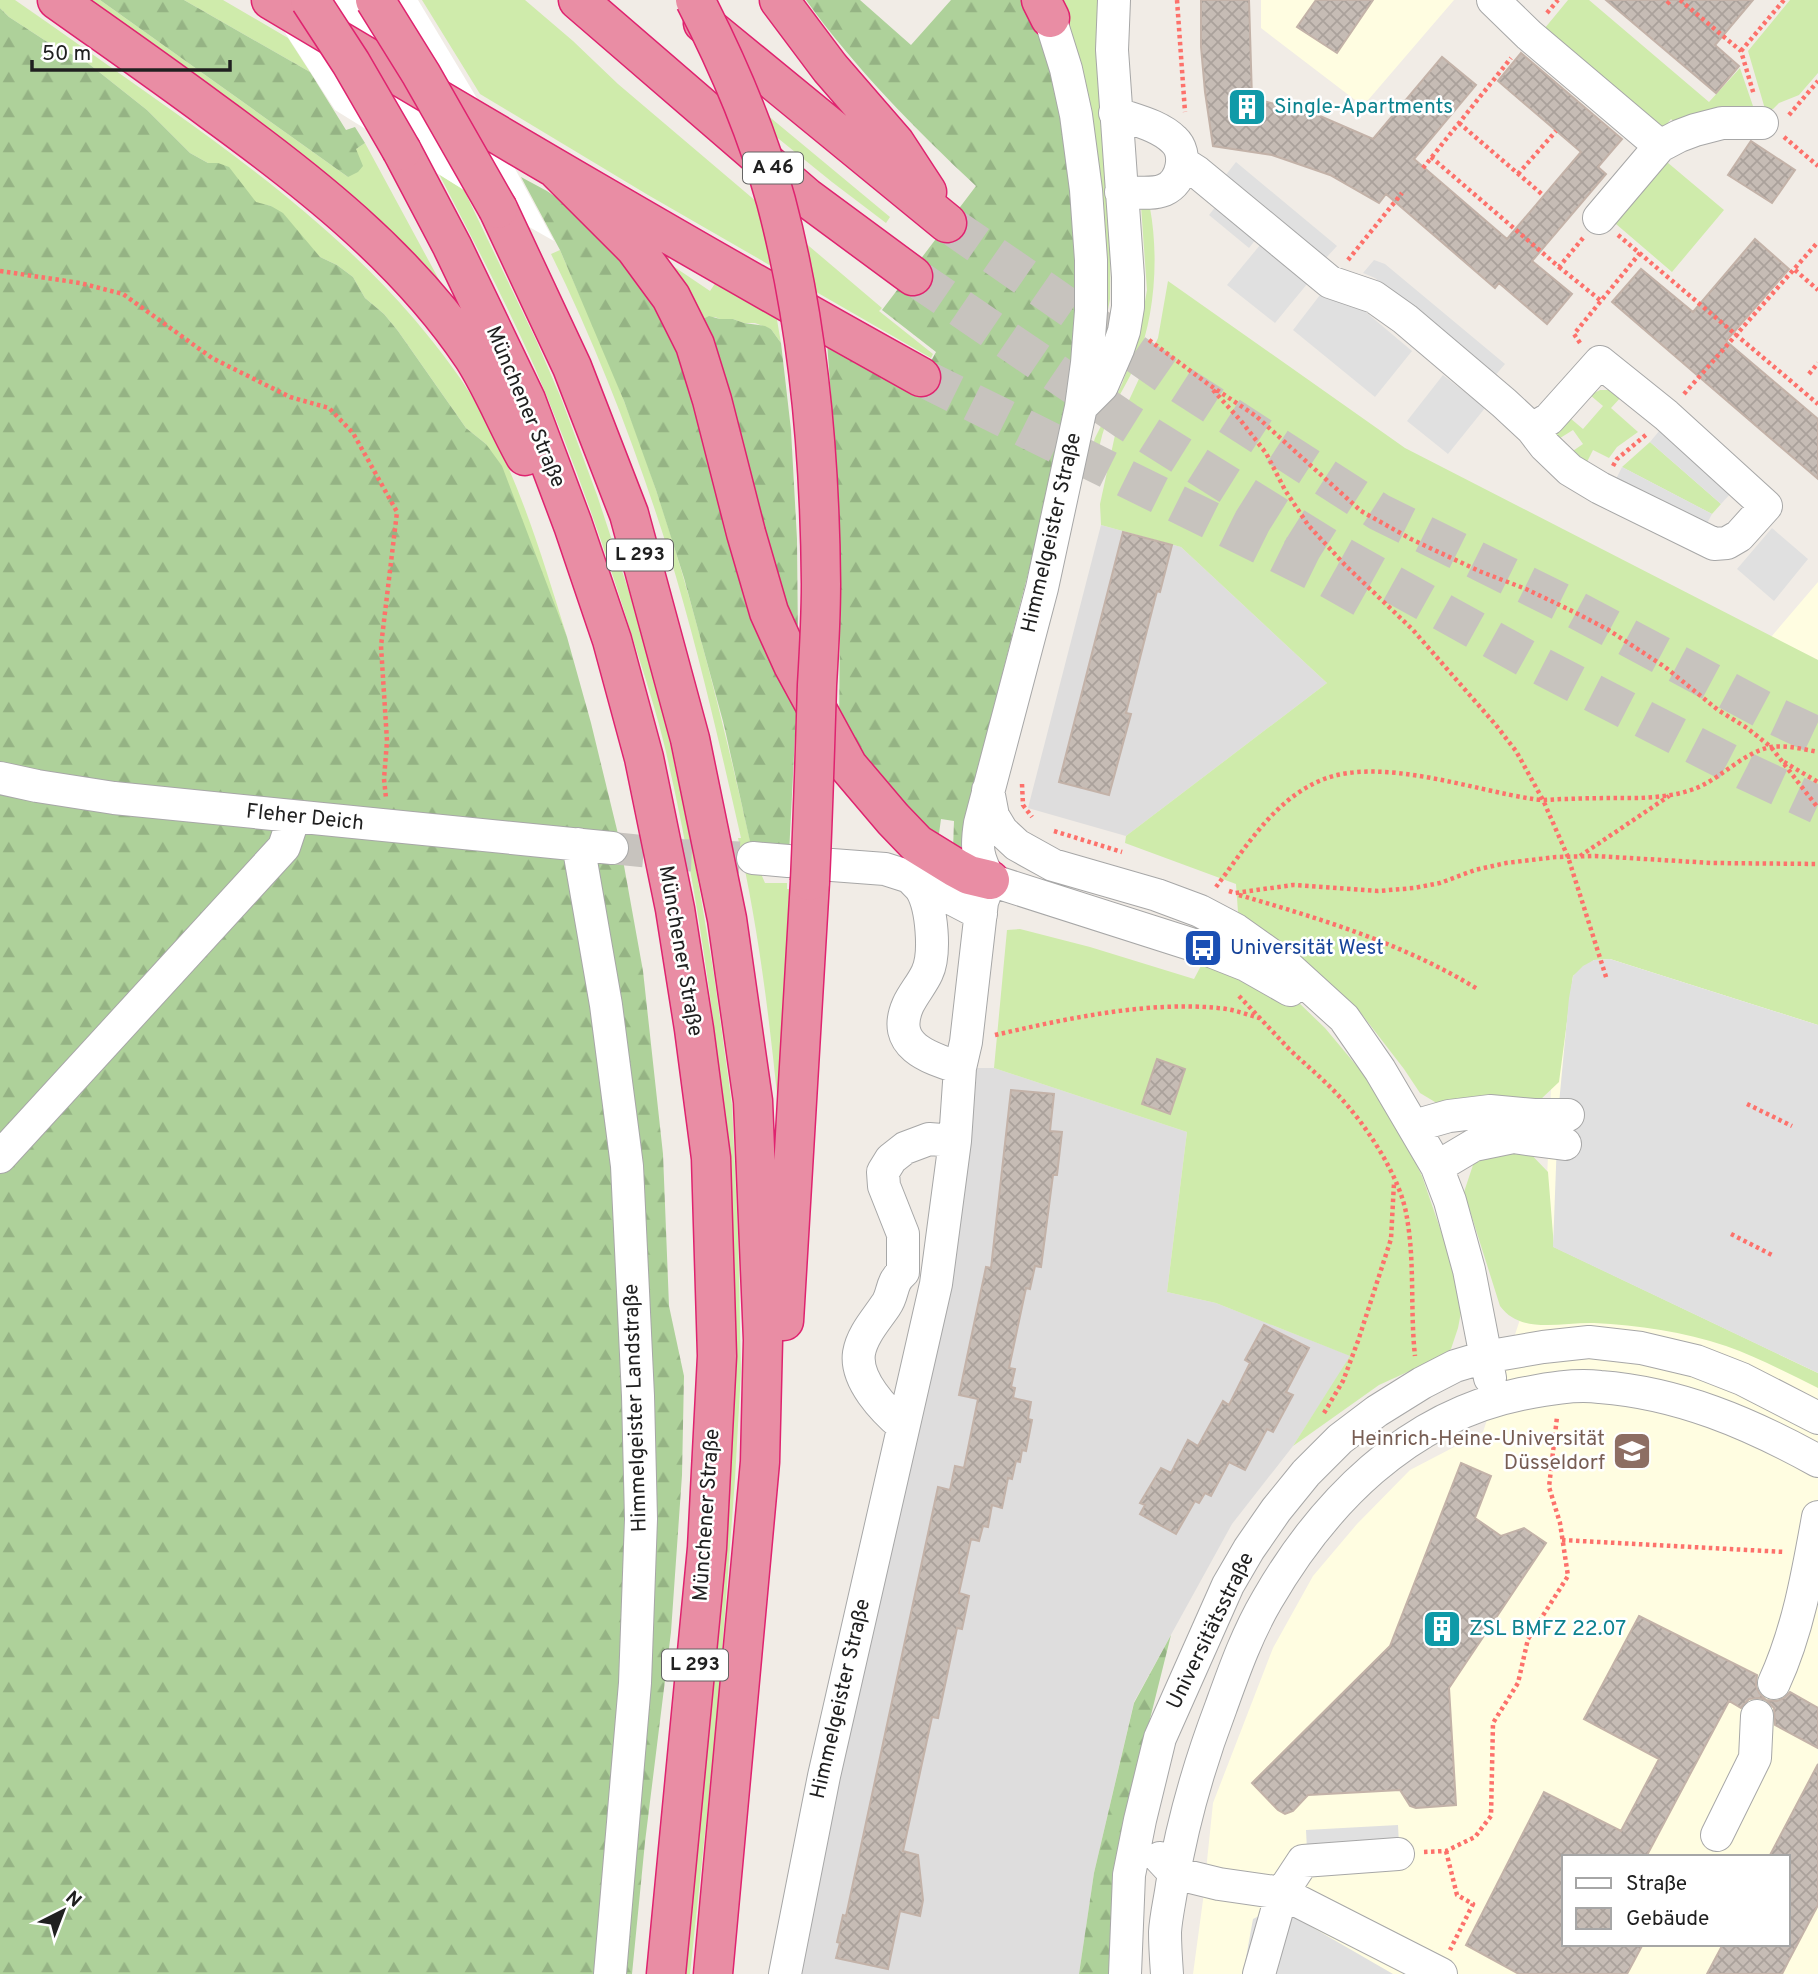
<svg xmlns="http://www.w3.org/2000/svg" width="1818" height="1974" font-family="Overpass,sans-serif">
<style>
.residential{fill:#dedddd}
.education{fill:#fffde1;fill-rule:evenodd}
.grass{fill:#cfebab}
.forest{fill:url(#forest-firs)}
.parking{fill:#e0e0e0}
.pier{fill:#fff}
.building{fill:url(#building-cross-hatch);stroke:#c3b2a8;stroke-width:2}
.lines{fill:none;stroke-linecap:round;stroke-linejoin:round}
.minor-tunnel{stroke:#c7c3be;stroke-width:32;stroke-dasharray:32 16;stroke-linecap:butt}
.highway-tunnel{stroke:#c7c3be;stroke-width:38;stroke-dasharray:38 19;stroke-linecap:butt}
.minor-casing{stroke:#a7a7a7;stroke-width:34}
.highway-casing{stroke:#df236f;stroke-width:41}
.path{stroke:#fd716b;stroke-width:4.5;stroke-dasharray:3.5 3.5;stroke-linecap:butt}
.minor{stroke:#fff;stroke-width:32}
.highway{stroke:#e98da4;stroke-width:38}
.highway-bridge-casing{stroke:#df236f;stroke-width:41;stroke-linecap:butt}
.highway-bridge{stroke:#e98da4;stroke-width:38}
.labels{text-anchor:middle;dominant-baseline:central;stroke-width:5;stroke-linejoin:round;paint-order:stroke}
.shield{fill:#fff;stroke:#636363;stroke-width:2}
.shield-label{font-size:19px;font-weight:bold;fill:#202020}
.culture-label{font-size:21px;fill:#0d838f;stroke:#fff;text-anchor:start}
.street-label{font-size:21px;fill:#202020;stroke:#fff}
.transit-label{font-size:21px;fill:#164399;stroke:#fff;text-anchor:start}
.education-label{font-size:21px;fill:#785e54;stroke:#fff;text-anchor:end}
</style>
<defs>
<pattern id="forest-firs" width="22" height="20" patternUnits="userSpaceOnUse" patternTransform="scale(1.75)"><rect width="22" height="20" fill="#aed19a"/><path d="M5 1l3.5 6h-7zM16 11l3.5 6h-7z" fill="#95b384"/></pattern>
<pattern id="building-cross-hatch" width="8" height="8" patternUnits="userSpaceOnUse" patternTransform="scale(1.75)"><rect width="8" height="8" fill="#c6bcb5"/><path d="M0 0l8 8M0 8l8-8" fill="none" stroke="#aaa19b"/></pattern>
</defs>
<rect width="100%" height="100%" fill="#f1ece6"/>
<path class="residential" d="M1101,525L1181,547L1327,683L1126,836L1028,808Z
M960,1068H994L1187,1132L1167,1292L1216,1303L1351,1356L1293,1446L1232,1524L1134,1702L1094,1873L1079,1974H787L903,1426Z"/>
<path class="education" d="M1261,0H1454L1363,106L1261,28Z
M1818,582V660L1771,637Z
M1558,931L1818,1013V1974H1193L1203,1900L1213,1803L1273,1648L1313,1576L1357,1524L1410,1470L1483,1432L1544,1246ZM1564,1857H1788V1944H1564Z"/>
<path class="grass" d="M0,0H15C66,35 116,71 167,107C256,170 343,236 415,320C441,351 466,383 485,419C522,488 544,563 567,637L486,444L466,428L398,331L384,314L365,298L353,277L337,265L320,257L271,206L256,203L218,163H208L190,153L147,110L84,60L52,45L9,17L0,8Z
M76,0H100L348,177L356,149L365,143L457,313Z
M184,0H223L288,38L310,72Z
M422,0H525L573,41L618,84L882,308L879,311L933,354L931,358L648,195L480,94Z
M1056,0H1102L1111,211L1110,299L1105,326Z
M1568,0H1589L1709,102L1740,68L1754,109L1714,112L1686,116L1678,125L1671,119L1657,136L1540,34Z
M1790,0H1818V73L1799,95L1779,103L1773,109H1765L1748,51Z
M766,114L890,217L886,223L832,182L774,135Z
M1661,157L1724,210L1672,272L1609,218Z
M439,174L464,190L536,340L561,398L597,495L631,598L668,734L693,851L714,975L732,1105L738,1234L741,1371L735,1479L717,1720L690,1974H682L723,1107C711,988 693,869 666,752C657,713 644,674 632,636C604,545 572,455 535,368C506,302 472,238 439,174Z
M1141,206L1150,208C1159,257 1155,317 1136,363C1129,380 1119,395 1111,412C1101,431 1098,454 1094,475L1091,479L1083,478L1095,438L1122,384L1138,341L1147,290Z
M663,247L673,253L667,262L710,291L718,279L776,314L781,343L771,329L755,323H744L733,319H720L715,317L703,319L657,255Z
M560,250C581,300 605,350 624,401C680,545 717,695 751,845L748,843L753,868L765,869L762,876L765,883H787V889H795L778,1104C769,1015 758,925 738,838H741C719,741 697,645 668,550C636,449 598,349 551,254Z
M1168,281L1405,448L1818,660V1025L1610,959L1594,960L1573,976L1559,1082L1540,1100L1440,1105L1420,1093L1404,1069L1360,1012L1298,955L1238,912L1236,884L1125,843L1126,836L1327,683L1181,547L1101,525L1100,504L1117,426L1158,338Z
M1600,390H1611L1622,396L1611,408L1638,432L1617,447L1609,458L1593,450L1584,468L1567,455L1583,444L1573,430L1557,440L1555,431L1570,418L1583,429L1603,406L1590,395Z
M1650,442L1721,504L1712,514L1622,467Z
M1020,929L1090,947L1194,979L1203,962L1297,1001L1325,1028L1371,1083L1400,1131L1422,1176L1453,1266L1462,1307L1458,1328L1451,1349L1438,1358L1379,1385L1293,1446L1350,1356L1216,1303L1167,1292L1187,1132L994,1068L1007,930Z
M1521,1144L1548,1172L1554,1247L1818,1373V1388C1788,1373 1757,1357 1726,1346C1684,1332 1638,1325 1594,1323C1562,1322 1521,1335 1500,1306L1464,1192L1473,1165L1487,1152Z"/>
<path class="forest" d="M100,0H184L310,72L346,130L355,127L365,143L356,149L363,166L358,172L348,177Z
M806,0H860L911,45L951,0H1028L1040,28L1063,110L1074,187L1078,308L1068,399L1042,519L972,792L964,828L961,849L953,850L954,821L941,819L938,841L839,732L840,613L838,492L827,342L916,389L936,352L882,310L976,186C914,128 855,68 806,0Z
M0,8L9,17L52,45L84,60L147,110L190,153L208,163H218L229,167L256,202L271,206L283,213L320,257L337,265L353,277L365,298L384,314L398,331L466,428L486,444L502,466L567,637L591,723L619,838L643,971L663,1154L669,1306L684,1376L682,1475L671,1632L645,1842L632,1974H0Z
M521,177L547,191L586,218L660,303L797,696L789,854L753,855L724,725L684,578L656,490L624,401L560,250Z
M709,316L720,319H733L744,323L765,326L771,329L781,343L791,430L797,539L798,646L703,319Z
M1171,1635L1137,1771L1114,1974H1079L1094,1873L1134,1703Z"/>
<path class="parking" d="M1236,162L1337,246L1325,259L1225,176Z
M1220,201L1260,234L1249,248L1209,215Z
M1265,239L1312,278L1275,323L1227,285Z
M1374,260L1385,264L1505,364L1494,377L1375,278L1363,273Z
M1330,282L1412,351L1375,397L1293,330Z
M1443,375L1485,408L1448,454L1407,421Z
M1660,430L1731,493L1721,504L1650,442Z
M1622,467L1712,514L1705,527L1615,481Z
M1772,528L1808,559L1774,601L1737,569Z
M1610,959L1818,1025V1373L1553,1247L1558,1114L1569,998L1573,976L1583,966L1594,960Z
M1398,1825L1399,1844L1307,1850L1306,1830Z
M1277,1907L1393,1974H1243L1253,1919Z"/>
<path class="pier" d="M264,0H418L478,100L554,241L464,190L335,110Z"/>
<path class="building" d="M1201,0H1249L1252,98L1320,116L1373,139L1442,57L1476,85L1414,159L1507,239L1581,152L1498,81L1521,53L1622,139L1598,167L1606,174L1532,261L1572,294L1547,324L1499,283L1495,288L1386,194L1379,203L1330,175L1272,155L1213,146L1205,92L1201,47Z
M1316,0H1373L1337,53L1297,27Z
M1606,0H1753L1715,45L1739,66L1716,93Z
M1751,141L1795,170L1772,203L1728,175Z
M1755,239L1789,269L1726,341L1818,419V479L1612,302L1641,269L1693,312Z
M1123,532L1172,545L1160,592L1157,591L1126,713L1131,714L1109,795L1059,782Z
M1157,1059L1185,1069L1170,1114L1142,1104Z
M1011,1090L1054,1094L1050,1131L1062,1132L1057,1175H1053L1041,1267L1035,1266L1030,1289L1026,1288L1009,1368L1015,1369L1011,1387L1015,1388L1013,1398L1031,1402L1028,1419L1032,1420L1026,1451L1022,1450L1020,1462L1016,1461L1012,1479L1008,1478L1002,1508L992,1505L988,1527L983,1526L979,1541L971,1539L959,1593L969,1596L962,1629L957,1628L938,1718L932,1717L903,1851L918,1855L923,1900L920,1916L900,1911L888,1969L836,1958L840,1943L837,1942L843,1915L846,1916L938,1487L950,1490L955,1466L964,1468L978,1399L959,1395L986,1267L991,1268Z
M1264,1325L1309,1348L1286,1392L1293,1395L1273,1432L1267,1429L1245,1470L1229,1462L1211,1496L1205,1493L1199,1503L1195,1501L1176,1534L1140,1514L1145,1505L1140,1503L1161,1468L1171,1473L1188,1440L1198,1446L1223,1401L1229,1405L1250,1363L1245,1360Z
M1461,1463L1491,1476L1475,1518L1501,1536L1524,1528L1546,1543L1449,1688L1456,1805L1416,1808L1410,1806L1400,1790L1308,1795L1293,1811L1285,1814L1278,1810L1252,1783L1390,1646Z
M1639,1616L1757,1675L1756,1686L1759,1693L1766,1700L1777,1701L1784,1698L1790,1692L1818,1708V1748L1775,1725L1774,1708L1766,1700L1759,1698L1749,1699L1741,1708L1729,1701L1646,1857H1564V1944H1643L1627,1974H1519L1466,1945L1544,1792L1621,1831L1659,1759L1584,1719Z
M1818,1764V1905L1788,1962L1782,1974H1707L1723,1944H1788V1857H1769Z"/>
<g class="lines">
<path class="minor-tunnel" d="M612,848L681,855L753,858"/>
<path class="highway-tunnel" d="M947,223L1169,377L1379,512L1565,604L1777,717L1818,736
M913,276L1126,421L1340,555L1529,660L1745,771L1818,805
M921,377L1325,577L1373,604"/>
<g class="minor-casing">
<path id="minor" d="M1493,0L1529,35L1660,146
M1115,113C1134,120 1159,125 1174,140C1188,153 1183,182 1164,190C1152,195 1135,192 1121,192
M1183,163L1197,172L1330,282L1374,297L1405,319L1504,403L1532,429L1545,446L1570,470L1600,488L1714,544L1727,543L1739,536L1766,506L1666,415L1600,362L1549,419L1532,429
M1599,218L1660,146L1679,136L1695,130L1722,123H1762
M1082,406L1102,386L1118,349L1124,331L1128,307V277L1112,50L1114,0
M0,778L37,786L114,798L612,848
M988,790L993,816L1002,831L1017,845L1053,865L1157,895L1200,911L1236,930L1288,967L1344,1018L1380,1070L1437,1167L1450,1201L1469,1270L1490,1378
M578,844L606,1005L627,1166L638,1396L641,1519L635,1683L610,1974
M753,858L788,861
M832,865L885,869L910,877L981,914
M910,877C913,881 918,885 921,889C932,907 936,954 927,973C922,984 913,994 908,1005C890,1046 929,1058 960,1068
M990,880C977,858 976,848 980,823L1042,588L1081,407L1087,363L1091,311V260L1086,190L1076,115L1066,69L1050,18
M990,880L1203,948L1246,965L1290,990
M1414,1126L1449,1116L1490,1111L1534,1115H1568
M0,1157L284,847L294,817
M1437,1167L1474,1145L1513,1137L1565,1144
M903,1426C884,1410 855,1380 859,1353C862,1335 876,1320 886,1305C894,1294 890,1283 903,1272V1234L884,1186L883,1172L891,1159L905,1148L929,1139L955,1141
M1774,1683C1798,1631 1808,1573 1818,1517
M1717,1835L1755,1758L1757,1716
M1160,1858L1174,1873L1219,1884L1282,1893L1441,1974
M785,1974L824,1776L936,1284L955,1141L960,1068L966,1042L982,902L990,880
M1125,1974L1129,1875L1140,1820L1160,1738L1228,1585L1249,1549L1276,1510L1306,1473L1340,1439L1377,1411L1422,1383L1455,1366L1485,1357L1543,1347L1589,1342L1641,1348L1696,1361L1742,1379L1818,1418
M1167,1974C1166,1960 1165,1946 1165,1932C1166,1916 1170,1900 1172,1885C1182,1824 1199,1765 1221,1707C1234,1671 1247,1634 1267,1600C1323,1503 1407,1417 1521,1394C1547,1389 1574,1384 1600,1387C1679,1393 1749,1423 1818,1461
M1259,1974L1282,1893L1303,1861L1398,1854"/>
</g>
<g class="highway-casing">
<path id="highway" d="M57,0C109,37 161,73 212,111C307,180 407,258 473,357C493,388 507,424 525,456
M271,0C486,128 702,256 921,377
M578,0L806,197L913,276
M779,0L830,68L895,143L927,192
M1041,0L1050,18
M703,23L947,223
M402,151L452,246L526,400L573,525L612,640L644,758L675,909L694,1029L711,1158L717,1356L707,1548L666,1974
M558,171L635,248L671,297L695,345L712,400L746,533L769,612L793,665L848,766L893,819L917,844L956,868L969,875L990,880
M498,209L572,367L629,514L690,739L727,919L753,1101L763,1340L760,1462L713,1974
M784,1321L810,881"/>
</g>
<path class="path" d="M1177,0L1185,112
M1680,0L1741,51L1754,95
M1667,4L1671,0
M1547,13L1558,0
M1741,51L1784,0
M1789,115L1818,81
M1459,123L1544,196
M1784,137L1818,166
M1431,157L1559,267L1583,238
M1423,168L1511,58
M1518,174L1556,131
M1618,235L1818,404
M1348,260L1402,193
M1559,267L1600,300
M1795,270L1818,290
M0,271L80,283L123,294L212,358L290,397L329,408L353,433L397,512L381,646L387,741L384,779L386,798
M1149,340L1208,384L1256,416L1361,511L1411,539L1479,571L1526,589L1574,612L1607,629L1665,667L1718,710L1747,728L1771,747L1818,808
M1580,343L1574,334L1640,253
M1809,374L1818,363
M1213,390L1241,421L1266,453L1285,490L1308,525L1345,565L1413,630L1495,724L1516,751L1543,800L1568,857L1607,980
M1684,394L1818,242
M1613,466L1617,459L1647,434
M1784,762L1818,782
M1022,784L1023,805L1032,817
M1054,831L1122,852
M1580,856L1669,796
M1216,887C1246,847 1275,798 1324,779C1382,757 1473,790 1533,799C1543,801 1554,799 1565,799C1589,798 1614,798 1639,798C1660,797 1682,795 1701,786C1724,775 1745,752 1771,747C1786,745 1803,749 1818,752
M1229,891L1235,893L1293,885L1378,891L1414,888L1440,883L1475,870L1506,863L1556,857L1595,856L1712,863L1818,864
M1239,895C1321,919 1405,944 1479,990
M1239,996C1256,1014 1273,1032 1290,1050C1306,1065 1322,1078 1337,1094C1365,1123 1401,1177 1407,1218C1415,1264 1410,1310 1415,1356
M995,1035C1065,1019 1146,1001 1218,1008C1232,1009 1246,1014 1259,1018
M1747,1104L1792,1126
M1731,1234L1772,1255
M1324,1413L1343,1381L1358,1341L1391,1239L1394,1183
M1562,1540L1785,1552
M1446,1851L1457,1895L1473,1904L1450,1950
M1424,1852L1446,1851L1475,1837L1491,1816L1493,1723L1518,1683L1528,1639L1568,1576L1560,1523L1549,1487L1557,1417"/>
<use href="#minor" class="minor"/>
<use href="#highway" class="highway"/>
<g class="highway-bridge-casing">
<path id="highway-bridge" d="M310,0L351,63L402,151
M375,0L421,74L498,209
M695,0C728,64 757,132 776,201C809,325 820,456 821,584C821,618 819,652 817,685C815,750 813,816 810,881"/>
</g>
<use href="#highway-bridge" class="highway-bridge"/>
</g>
<defs>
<g id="building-square" transform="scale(2.0125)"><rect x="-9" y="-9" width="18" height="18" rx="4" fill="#0f9aa8" stroke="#fff"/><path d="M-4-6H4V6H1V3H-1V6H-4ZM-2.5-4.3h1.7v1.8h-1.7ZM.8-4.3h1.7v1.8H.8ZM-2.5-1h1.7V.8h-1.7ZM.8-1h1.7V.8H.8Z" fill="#fff"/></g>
<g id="bus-square" transform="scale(2.0125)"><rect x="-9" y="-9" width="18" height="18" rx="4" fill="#1a4fb4" stroke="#fff"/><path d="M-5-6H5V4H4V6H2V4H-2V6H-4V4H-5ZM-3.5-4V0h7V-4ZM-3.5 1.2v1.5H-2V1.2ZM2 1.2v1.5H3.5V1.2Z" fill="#fff"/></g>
<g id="university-square" transform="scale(2.0125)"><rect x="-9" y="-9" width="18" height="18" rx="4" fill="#8d6e63" stroke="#fff"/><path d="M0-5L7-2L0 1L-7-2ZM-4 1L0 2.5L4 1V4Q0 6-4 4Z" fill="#fff"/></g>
</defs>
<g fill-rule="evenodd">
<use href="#building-square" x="1247" y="107"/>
<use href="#bus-square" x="1203" y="948"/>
<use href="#university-square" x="1632" y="1451"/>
<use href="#building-square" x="1442" y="1629"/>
</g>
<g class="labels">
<g class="shield">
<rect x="743" y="152.5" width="60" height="31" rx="5"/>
<rect x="607" y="539.5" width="66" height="31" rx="5"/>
<rect x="662" y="1649.5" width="66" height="31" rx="5"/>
</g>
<g class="shield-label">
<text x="773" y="168">A 46</text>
<text x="640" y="555">L 293</text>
<text x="695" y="1665">L 293</text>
</g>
<g class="culture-label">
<text x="1274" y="107">Single-Apartments</text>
<text x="1469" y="1629">ZSL BMFZ 22.07</text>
</g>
<g class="street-label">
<text transform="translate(525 407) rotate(67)">Münchener Straße</text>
<text transform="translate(1052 533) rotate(-77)">Himmelgeister Straße</text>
<text transform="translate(305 818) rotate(6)">Fleher Deich</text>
<text transform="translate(680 951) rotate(80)">Münchener Straße</text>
<text transform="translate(636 1408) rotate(-92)">Himmelgeister Landstraße</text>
<text transform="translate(707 1515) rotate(-86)">Münchener Straße</text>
<text transform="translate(1211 1631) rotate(-64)">Universitätsstraße</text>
<text transform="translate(841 1699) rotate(-77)">Himmelgeister Straße</text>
</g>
<g class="transit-label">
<text x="1230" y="948">Universität West</text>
</g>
<g class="education-label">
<text x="1605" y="1439">Heinrich-Heine-Universität<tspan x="1605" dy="24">Düsseldorf</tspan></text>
</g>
</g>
<rect x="1562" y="1855" width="228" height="91" fill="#ffffff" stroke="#a6a6a6" stroke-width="2"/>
<rect x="1576" y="1878" width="35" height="10" fill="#ffffff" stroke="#a6a6a6" stroke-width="2"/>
<text x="1626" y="1890" font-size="21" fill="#202020">Straße</text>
<rect x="1576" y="1908" width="35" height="21" fill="url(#building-cross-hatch)" stroke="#a6a6a6" stroke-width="2"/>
<text x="1626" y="1925" font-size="21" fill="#202020">Gebäude</text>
<g transform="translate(63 1911) rotate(42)" stroke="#ffffff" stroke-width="5" paint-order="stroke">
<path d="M0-5L12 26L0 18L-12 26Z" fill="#202020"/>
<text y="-10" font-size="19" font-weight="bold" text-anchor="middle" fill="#202020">N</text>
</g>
<path d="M32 60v10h198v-10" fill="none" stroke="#202020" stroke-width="3.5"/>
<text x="42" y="60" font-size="21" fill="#202020" stroke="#ffffff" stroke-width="5" paint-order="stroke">50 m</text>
</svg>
